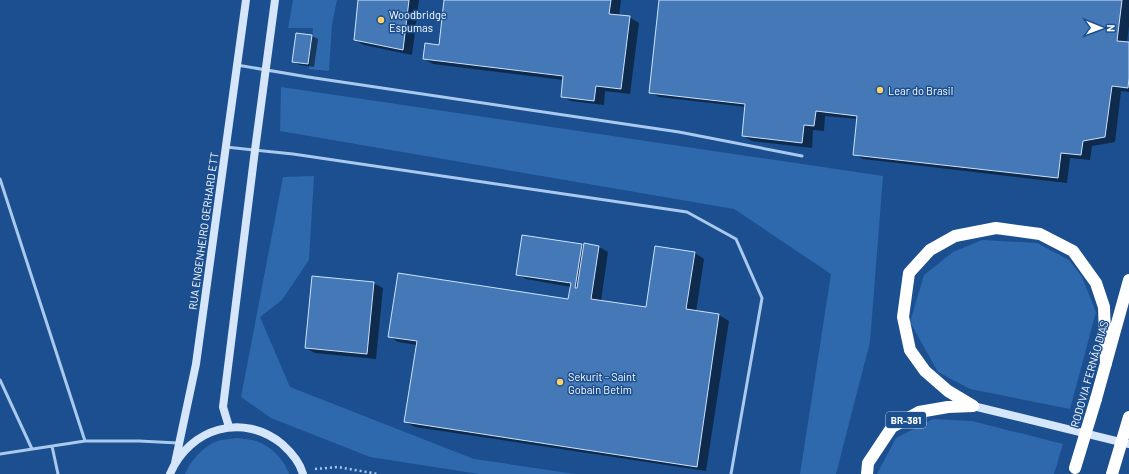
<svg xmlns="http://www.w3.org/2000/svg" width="1129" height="474" font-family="Barlow,sans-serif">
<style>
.green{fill:#2e69ad}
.shadow{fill:#0007}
.building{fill:#4478b7;stroke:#cfe3fa}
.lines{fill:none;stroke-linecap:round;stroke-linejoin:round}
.path{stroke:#a9c9ee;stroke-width:2.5;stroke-dasharray:2 3;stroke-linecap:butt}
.service{stroke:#a9c9ee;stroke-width:3}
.secondary{stroke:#d6e6fa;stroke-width:8}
.motorway{stroke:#fff;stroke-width:12}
.motorway-bridge{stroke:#fff;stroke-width:12}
.poi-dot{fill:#ffd166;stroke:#1b4f8f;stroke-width:1.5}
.labels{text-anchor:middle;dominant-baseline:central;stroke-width:3;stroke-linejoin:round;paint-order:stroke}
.shield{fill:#1b4f8f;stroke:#bbcadd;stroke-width:1}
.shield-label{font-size:10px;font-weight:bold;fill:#fff}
.poi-label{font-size:11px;fill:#fff;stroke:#1b4f8f;text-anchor:start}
.street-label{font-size:11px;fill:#fff;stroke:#1b4f8f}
</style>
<rect width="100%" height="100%" fill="#1b4f8f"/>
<path class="green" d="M293,0H337L332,24L329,71L309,69L313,28H288Z
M281,87L883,176L870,342L836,474H800L831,274L734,209L280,131Z
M314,176L309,260L282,300L260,317L290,387L474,459L575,474H479L370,457L271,418L241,397L283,177Z
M982,240L1037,243L1069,260L1082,277L1096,312L1070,409L970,389L938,372L910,322L924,275L953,252Z
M933,419L972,421L1063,444L1054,474H877L896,438Z
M237,438C243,439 250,439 256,441C271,446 284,459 289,474H185C191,460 203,446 218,441C224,439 231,439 237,438Z"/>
<path class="shadow" d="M359,0H419L412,55L364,45L355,40Z
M445,0H621L619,16L629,17L639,23L630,94L605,91L604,105L571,101L562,96L563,80L433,64L424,59L440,46Z
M660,0H1129V26L1127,43H1129V92L1121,91L1115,142L1092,146L1090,160L1070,158L1067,183L863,159L854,154L858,119L825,116L824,131L813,130L812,148L752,141L743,136L746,107L659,97L650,92Z
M312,36L318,39L314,67L300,65L293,62Z
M582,245L585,246L599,247L608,252L601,301L646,308L695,253L704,259L696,312L719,315L729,321L706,471L415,427L405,422L417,345L398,342L389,336L569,300L571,287L526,279L517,274Z
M373,283L383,288L376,359L315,353L306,348Z"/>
<path class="building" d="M358,0H409L403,50L354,40Z
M444,0H611L609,14L630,16L621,89L596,86L594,101L561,97L563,76L423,59L425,43L439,45Z
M659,0H1122L1117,41L1129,42V78L1128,88L1112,86L1105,137L1083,141L1081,155L1061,153L1058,178L853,155L857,116L816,111L814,126L804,125L802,143L742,136L745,104L649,93Z
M296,33L312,35L308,64L292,62Z
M522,235L582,244L575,288H577L584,243L599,246L591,299L646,307L655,246L695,252L686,309L719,314L697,467L404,422L417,341L388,337L398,273L568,299L571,283L516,275Z
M312,276L374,282L367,354L305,348Z"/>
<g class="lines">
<path class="path" d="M315,469L338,467L378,474"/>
<path class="service" d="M237,65L308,77L679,132L802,156
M226,147L293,154L687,212L736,239L762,298L731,474
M0,179L85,441
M0,380L32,449
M52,446L58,474
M0,454L85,441H139L178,443"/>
<path class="secondary" d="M973,406L1129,444
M229,427L223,407L255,150L275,0
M175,463L196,364L246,0
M170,474C189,428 243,412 282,444C291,452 300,463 303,474"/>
<path class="motorway" d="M1096,399L1129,280
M973,406L948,391L925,371L910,350L903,317L909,273L930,250L955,236L996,228L1040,234L1073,251L1096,283L1104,307L1106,364
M867,474L868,463L892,427L919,412L948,407L973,406"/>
<path class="motorway-bridge" d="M1075,468L1096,399
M1112,474L1129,417"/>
</g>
<g class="poi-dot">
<circle cx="381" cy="20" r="4"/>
<circle cx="880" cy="90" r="4"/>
<circle cx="560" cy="382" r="4"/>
</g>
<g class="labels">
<rect class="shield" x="886" y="412" width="40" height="16" rx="3"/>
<g class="shield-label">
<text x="906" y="420">BR-381</text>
</g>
<g class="poi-label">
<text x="389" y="14">Woodbridge<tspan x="389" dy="13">Espumas</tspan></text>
<text x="888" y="90">Lear do Brasil</text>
<text x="568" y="376">Sekurit - Saint<tspan x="568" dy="13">Gobain Betim</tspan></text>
</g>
<g class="street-label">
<text transform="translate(203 231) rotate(-82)">RUA ENGENHEIRO GERHARD ETT</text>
<text transform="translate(1089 374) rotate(-74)">RODOVIA FERNÃO DIAS</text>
</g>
</g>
<g transform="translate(1101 28) rotate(91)" stroke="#1b4f8f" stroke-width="3" paint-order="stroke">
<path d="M0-3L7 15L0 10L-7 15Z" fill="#ffffff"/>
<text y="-6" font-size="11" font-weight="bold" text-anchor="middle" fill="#ffffff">N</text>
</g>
</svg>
